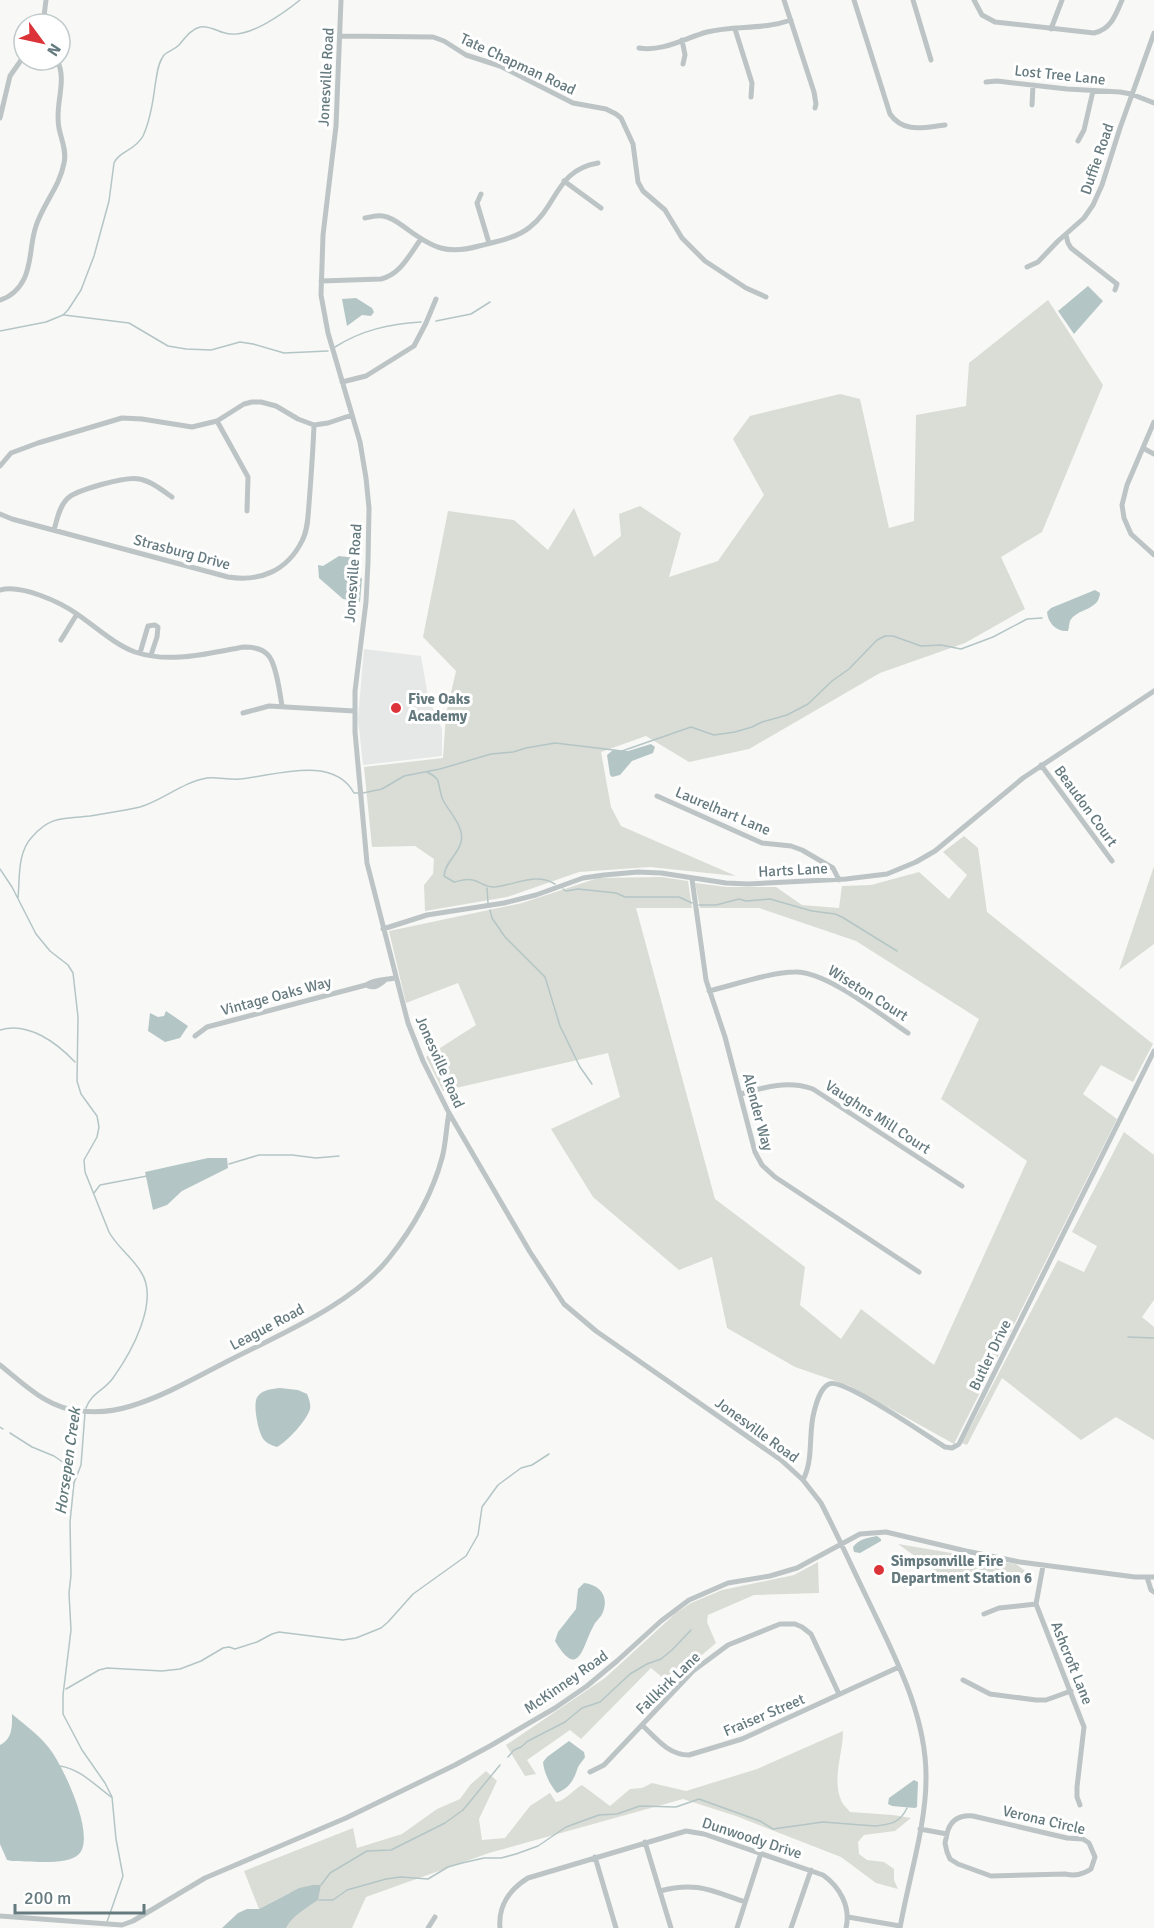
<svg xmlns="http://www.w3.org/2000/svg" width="1154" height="1928" font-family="Signika,sans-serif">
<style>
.built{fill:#e6e8e7}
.green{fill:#daddd5}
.water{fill:#b4c5c6}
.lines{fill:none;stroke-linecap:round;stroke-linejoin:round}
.stream{stroke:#b4c5c6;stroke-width:1.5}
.minor{stroke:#bdc4c5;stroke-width:5}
.poi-dot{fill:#db3338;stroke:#fff;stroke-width:2}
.labels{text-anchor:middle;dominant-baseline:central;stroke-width:6;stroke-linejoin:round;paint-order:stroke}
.street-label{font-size:15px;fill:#657a7f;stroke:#fff}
.poi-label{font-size:15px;font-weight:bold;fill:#657a7f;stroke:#fff;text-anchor:start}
.water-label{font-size:16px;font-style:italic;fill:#60797a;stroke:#fff}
</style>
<rect width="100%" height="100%" fill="#f8f8f6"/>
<path class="built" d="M364,649L421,656L428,697L442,729V756L363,765L358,719Z"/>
<path class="green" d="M1048,300L1103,385L1042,532L1001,557L1025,609L965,643L880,673L749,749L689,762L646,736L601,752L611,807L621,826L736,876L650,867L579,872L507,897L425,911L424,885L433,874L434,859L415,846L372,847L364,767L443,758L446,714L456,671L423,637L448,511L514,520L548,550L574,508L594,557L621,536L619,514L640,506L681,533L669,577L718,561L764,495L733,439L750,416L840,394L860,399L889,528L914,521L916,415L966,406L969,363Z
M964,836L978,848L987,912L1153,1044L1133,1082L1101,1065L1083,1094L1117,1119L954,1444L850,1386L795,1367L727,1328L712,1257L679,1270L593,1197L551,1129L620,1097L608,1053L443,1091L426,1057L476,1025L458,983L406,1003L389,931L522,903L598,878L662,877L688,881L692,908H636L715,1199L805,1267L800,1305L841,1339L861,1309L934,1365L1027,1161L941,1099L979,1019L856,941L759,908H700L695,883L727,887H776L802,905L839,908L842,886L871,885L919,872L949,899L967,875L943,852Z
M1154,866V944L1119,970Z
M1124,1132L1154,1155V1300L1142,1317L1154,1327V1440L1116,1417L1081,1440L1002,1378L967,1445L962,1443L1058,1260L1084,1272L1097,1246L1072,1232Z
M898,1544L1016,1564L1028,1573L972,1575L955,1585Z
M818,1562L819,1593L754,1595L708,1615L707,1622L716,1643L669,1683L651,1668L581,1739L570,1730L527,1760L536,1774L525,1776L506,1745L605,1678L676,1613L691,1603L722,1590L794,1575Z
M843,1731C843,1754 832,1778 841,1800C842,1804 847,1808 850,1812L893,1815L911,1818L895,1831L864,1835L858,1842L859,1854L867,1860L884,1862L894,1869V1880L898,1889L876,1883L841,1857L736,1816L683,1799L489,1853L366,1897L352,1928H286C292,1916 307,1908 318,1900L289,1893L259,1909L244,1871L353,1828L357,1848L402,1834L437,1809L460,1799L471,1784L486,1771L497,1781L479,1819L482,1840L505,1838L530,1806L550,1793L556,1802C566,1800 573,1790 582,1785L610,1806L630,1789L642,1788L652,1783L686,1791L757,1769Z"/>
<path class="water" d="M1088,286L1103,301L1074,334L1058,311Z
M356,298L372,308L374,312L371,316L362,315L347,326L342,299Z
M339,556L355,558L356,576L362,578L360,602L343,599L319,578L318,565L323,566Z
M1095,590L1100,593C1099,611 1077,608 1070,621C1069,624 1069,628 1068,631C1056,632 1048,623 1047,612L1051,608Z
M651,744L655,747L653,753L632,761L620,775L612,777L610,775L607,755L613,750L628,751Z
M166,1011L188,1026L180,1038L165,1042L148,1031L150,1013L158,1017L164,1016Z
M208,1158H227L228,1168L182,1191L167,1205L153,1210L145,1172Z
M280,1388L298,1390L307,1394C309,1399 311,1404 310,1409C307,1420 288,1441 277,1447C271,1445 265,1443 262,1437C258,1430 252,1402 258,1396C263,1389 273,1389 280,1388Z
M877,1536L881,1539V1541L860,1553L854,1552L853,1547C859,1539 867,1538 877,1536Z
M584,1583C600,1585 609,1596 603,1612C601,1618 595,1621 593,1627C583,1644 579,1682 555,1641L558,1632L576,1609L578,1589Z
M12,1714C25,1725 42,1737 52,1752C64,1769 96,1836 79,1854C68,1866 29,1861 12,1861L7,1860L0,1844V1745C13,1739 12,1726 12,1714Z
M569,1741L584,1752L585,1757C583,1761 578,1765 577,1770C574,1780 568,1789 557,1793C550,1785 544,1773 543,1762L547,1757Z
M914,1780L918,1782L917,1807L915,1808L892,1806L888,1804L889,1798Z
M313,1885H321L318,1900C307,1908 292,1916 286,1928H222L238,1913L247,1909H259L299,1888Z"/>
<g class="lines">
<path class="stream" d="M64,315L129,323L168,346L186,349L211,350L240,342L253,344L284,353L328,351
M436,321L471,314L490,302
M0,331L46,322L63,315L68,310L81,290L94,256L109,201L114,163C119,151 135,151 143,136C150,121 153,102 155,86C157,76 157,64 164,55C168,51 174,50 179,45C185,38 191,29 200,27C211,25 220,34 231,34C252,36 284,13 300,0
M335,347C362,330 389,324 421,322
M427,772C432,775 436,776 438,781C440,787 440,794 443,800C449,812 465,827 461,842C458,855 445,862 444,876L454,882C460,881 467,878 473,880C481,882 486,888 495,887C515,885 536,872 555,884
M363,793L382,789L404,776L440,769L491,754L513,752L526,748L555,743L622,751L691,727L714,735L735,732L752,727L762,722L787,715L808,704L832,681L849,669L877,640L885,636H893L921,646L941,645L961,649L993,637L1027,619L1042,618
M0,869L12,887L36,934L50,951L68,965L73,973L78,1017L77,1081L81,1094L97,1116L99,1127L97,1137L84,1160L85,1172L109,1232C117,1247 132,1257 141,1272C160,1301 131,1353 113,1378C105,1390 91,1393 86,1408
M487,888L488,903
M563,889L566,891L578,889L616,893L625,897H679L692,903
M18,898C20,878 17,853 32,837C51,815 65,819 90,816C106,813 124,811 140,807C163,800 183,782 207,778C218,777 229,780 240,779C274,776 333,754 354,793H358
M699,905H716L739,899L746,901L770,899L812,911L835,914L842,917L897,951
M490,910L492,918L505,937L545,977L560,1026L580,1067L592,1084
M0,1030C28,1021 57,1043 75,1062
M229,1164L259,1155H292L316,1158L339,1156
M94,1193L100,1185L147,1176
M1128,1337L1154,1338
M85,1413L81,1465L74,1483L70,1522L71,1575L69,1593L71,1630L63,1695V1714L82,1750L105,1783L112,1797L116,1839L123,1876L107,1922
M0,1427L3,1429
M10,1433L32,1447L54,1456L64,1463L73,1482
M66,1689L99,1670L107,1668L162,1671L180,1669L201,1661L223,1648L229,1647L235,1649L257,1642L272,1634L279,1632L343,1640L356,1638L381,1628L388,1622L413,1594L466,1556L478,1535L482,1507L498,1485L521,1468L532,1465L549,1454
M508,1757L514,1750L521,1747L528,1741L565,1722L582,1708L600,1702L630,1674L647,1664L661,1659L672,1650L691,1630
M60,1766C80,1769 95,1785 111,1797
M321,1885L330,1873L367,1851L391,1850L445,1823L463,1810L500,1765
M319,1900H333L347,1890L386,1879L401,1877L428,1879L448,1867L462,1863L484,1858H501L516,1854L538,1846L566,1827L599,1815L617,1814L640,1806L676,1807L699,1799L760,1821L773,1829L823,1822L875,1826C891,1824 900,1823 907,1808"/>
<path class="minor" d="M341,0L336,126L323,235L321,295L328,333L360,442L366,478L369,508L368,562L366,602L355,691V732L367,863L408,1023L423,1061L449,1113L530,1252L564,1304L596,1331L781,1460L803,1480L821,1503C837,1534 852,1567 867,1598C894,1655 927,1715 926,1779C926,1826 908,1881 900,1928
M784,0L814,92L816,104L815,108
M854,0L890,114C904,134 925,127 945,125
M913,0L931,60
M974,0L982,15L995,22L1094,33C1111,30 1116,14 1122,0
M43,24L46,0
M735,29L752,83L751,97
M1051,29L1062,0
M341,36L433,37L444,41L466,55L500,66L573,103L606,109L616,114L621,118L633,144L638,182L643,191L665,210L682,238L705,261L746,288L766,297
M682,40L685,55L683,64
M639,48C663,52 685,38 707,32C735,25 763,30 791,20
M986,82L997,81L1067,89L1120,92L1131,94L1154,103
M1032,105L1033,85
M0,118L10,76L24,56
M1078,141L1084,130L1093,91
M564,181L601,208
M481,194L477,203L489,243
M365,218C371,217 377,215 383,216C392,217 400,224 407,229C433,248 447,255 479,246C495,242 517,238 530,227C558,205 556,170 598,163
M1066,235L1068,243L1071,248L1117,284L1115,290
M1027,267L1038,262L1058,241L1084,218L1093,205L1102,185L1120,128L1154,33
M321,281L381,279C401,274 409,255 421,239
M0,300C10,297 19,289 24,279C32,263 30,243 36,226C43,204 60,186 64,163C67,151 61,139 59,128C54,105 68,81 57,60
M342,382L366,376L414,346L426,323L436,299
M217,421L248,477L247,511
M1154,422L1127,485L1122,505L1124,518L1131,534L1154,555
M1143,448L1154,454
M0,466L11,453L38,443L122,418L142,419L192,427L217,421L244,404L252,402H261L276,406L298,419L314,425L328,423L352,415
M0,514L12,519L228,577C260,582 287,571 302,541C308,530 308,516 309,504C311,478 313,451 314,425
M54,530C57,520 59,507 67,499C75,490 127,476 139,479C151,481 162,490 172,497
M0,590C21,584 60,602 77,614C96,627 114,644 135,652C171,664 208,653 244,647C252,647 261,648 267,654C276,661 280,694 282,706
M61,640L77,614
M140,653L148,626L155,625L158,627L157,637L151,655
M243,713L269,706L354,711
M1041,765L1112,861
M657,796L762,843L791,846L802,850L833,868L839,880
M692,879L706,980L725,1037L755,1152L762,1165L775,1177L919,1272
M383,929L427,915L504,903L536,895L583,878L604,875L638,872L661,873L726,883L748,884L846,879L887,874L916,862L935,851L1023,778L1154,691
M366,985C374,989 378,986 384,981
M709,991C734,985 771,972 795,972C826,971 881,1015 908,1033
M195,1036L207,1027L366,985C375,979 385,980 395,978
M741,1094C765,1087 788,1080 813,1089L962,1186
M0,1365C25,1385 48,1409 81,1411C98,1413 115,1411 131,1406C164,1396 195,1378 226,1362C278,1335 352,1305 389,1258C413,1228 432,1195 442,1158C446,1144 446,1128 449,1113
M803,1480C814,1459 808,1434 814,1412C816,1404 820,1388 829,1384C843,1377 928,1437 945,1447L952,1448L959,1444L1154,1051
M1043,1566L1036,1604L1084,1727L1077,1787V1797L1080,1805
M1147,1577L1151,1590L1154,1592
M984,1614L999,1608L1036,1604
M963,1680L990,1694L1036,1700H1046L1071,1691
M642,1725C656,1738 668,1755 689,1755L742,1739L899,1667
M590,1772L604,1765L693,1671L728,1645L780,1624H795L802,1627L811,1634L839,1694
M920,1829L947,1834C950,1820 960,1815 973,1816L1067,1838L1083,1839L1089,1843L1095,1857L1091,1869C1082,1875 1075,1876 1065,1874L991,1876L958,1864L950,1859L947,1852L945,1843L947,1834
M645,1842L671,1928
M595,1857L616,1928
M660,1891C696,1881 712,1891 745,1902
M0,1916L122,1925L133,1921L205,1878L346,1818L455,1765L490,1746L555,1708L587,1686L617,1661L661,1621L689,1600L728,1583L770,1576L797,1568L860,1534L886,1532L966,1551L1020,1562L1135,1577H1154
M848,1917L900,1926
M428,1928L435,1917
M500,1928C498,1906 510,1889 528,1878L686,1831L704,1834L823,1875C840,1887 851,1907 846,1928
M737,1928L761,1853
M791,1928L811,1870"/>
</g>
<g class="poi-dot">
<circle cx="396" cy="708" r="6"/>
<circle cx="879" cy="1570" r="6"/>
</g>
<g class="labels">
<g class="street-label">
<text transform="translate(518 64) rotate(25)">Tate Chapman Road</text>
<text transform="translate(1060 75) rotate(6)">Lost Tree Lane</text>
<text transform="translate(326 77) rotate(-87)">Jonesville Road</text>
<text transform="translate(1097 159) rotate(-71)">Duffie Road</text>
<text transform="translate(182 552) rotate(15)">Strasburg Drive</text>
<text transform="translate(353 573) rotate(-86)">Jonesville Road</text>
<text transform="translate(1086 806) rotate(54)">Beaudon Court</text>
<text transform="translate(723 811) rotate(23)">Laurelhart Lane</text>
<text transform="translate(793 870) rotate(-3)">Harts Lane</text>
<text transform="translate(868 993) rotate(32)">Wiseton Court</text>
<text transform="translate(276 996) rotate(-15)">Vintage Oaks Way</text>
<text transform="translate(440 1062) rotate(66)">Jonesville Road</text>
<text transform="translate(758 1112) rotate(75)">Alender Way</text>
<text transform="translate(878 1117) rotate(33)">Vaughns Mill Court</text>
<text transform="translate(267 1327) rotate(-28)">League Road</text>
<text transform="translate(990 1355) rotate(-64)">Butler Drive</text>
<text transform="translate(757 1430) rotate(36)">Jonesville Road</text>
<text transform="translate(1072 1663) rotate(68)">Ashcroft Lane</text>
<text transform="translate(566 1682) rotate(-35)">McKinney Road</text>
<text transform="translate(668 1683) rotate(-44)">Fallkirk Lane</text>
<text transform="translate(764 1715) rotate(-23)">Fraiser Street</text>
<text transform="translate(1044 1820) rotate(13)">Verona Circle</text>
<text transform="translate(752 1838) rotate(18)">Dunwoody Drive</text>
</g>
<g class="poi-label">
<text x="408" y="699">Five Oaks<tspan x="408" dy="17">Academy</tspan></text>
<text x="891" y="1561">Simpsonville Fire<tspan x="891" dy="17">Department Station 6</tspan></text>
</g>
<g class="water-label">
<text transform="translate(68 1461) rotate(-82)">Horsepen Creek</text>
</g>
</g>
<g transform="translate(42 42) rotate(123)"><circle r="28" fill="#ffffff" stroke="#c1cacc" stroke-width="1.5"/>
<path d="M0-4.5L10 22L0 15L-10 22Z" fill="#db3338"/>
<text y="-9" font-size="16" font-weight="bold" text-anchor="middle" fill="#657a7f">N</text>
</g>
<path d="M15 1904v9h129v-9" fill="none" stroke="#657a7f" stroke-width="3"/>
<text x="24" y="1904" font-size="18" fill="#657a7f" stroke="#ffffff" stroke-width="4.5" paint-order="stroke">200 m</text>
</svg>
